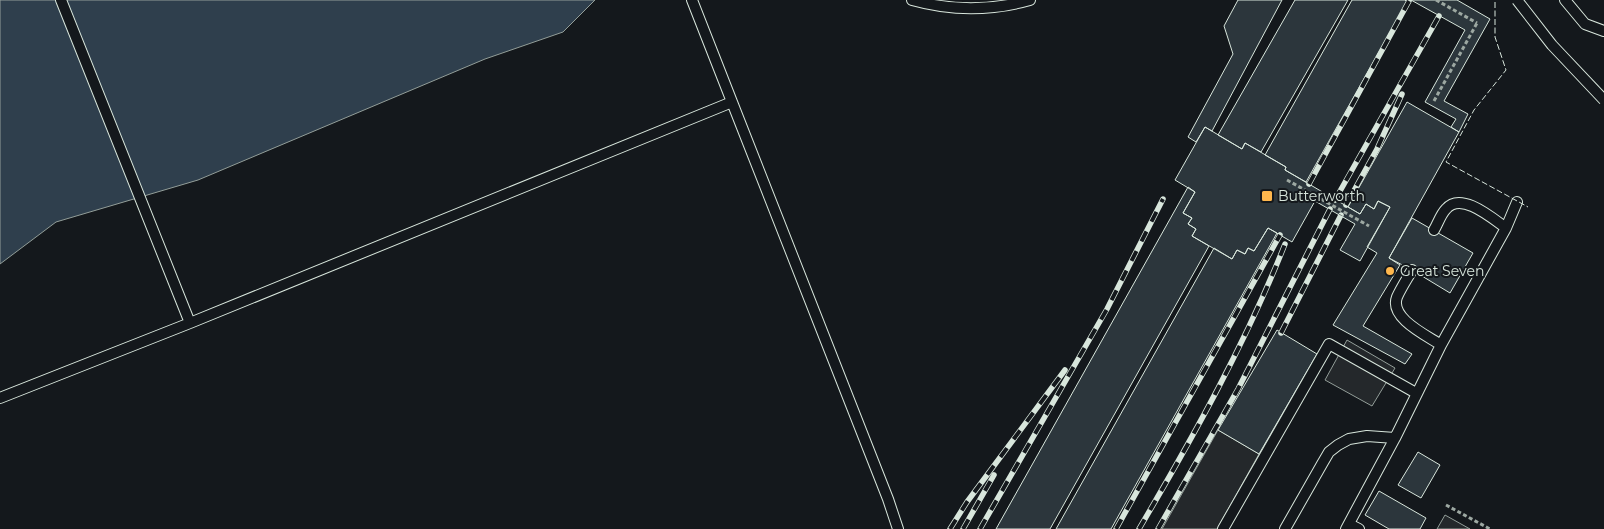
<svg xmlns="http://www.w3.org/2000/svg" width="1604" height="529" font-family="Montserrat,sans-serif">
<style>
.parking{fill:#24282b;stroke:#939e99}
.water{fill:#2f3f4d;stroke:#939e99}
.building{fill:#2c363c;stroke:#d8e6dc}
.lines{fill:none;stroke-linecap:round;stroke-linejoin:round}
.lane-casing{stroke:#d8e6dc;stroke-width:12}
.path{stroke:#9da8a2;stroke-width:3;stroke-dasharray:4 2.5;stroke-linecap:butt}
.lane{stroke:#14181c;stroke-width:10}
.rail-casing{stroke:#d8e6dc;stroke-width:5.5}
.rail{stroke:#14181c;stroke-width:4;stroke-dasharray:11;stroke-linecap:butt}
.lane-bridge-casing{stroke:#d8e6dc;stroke-width:12;stroke-linecap:butt}
.path-bridge{stroke:#9da8a2;stroke-width:3;stroke-dasharray:4 2.5;stroke-linecap:butt}
.lane-bridge{stroke:#14181c;stroke-width:10}
.fence{stroke:#d8e6dc;stroke-width:1;stroke-dasharray:6 2.5;stroke-linecap:butt}
.poi-dot{fill:#ffb74d;stroke:#14181c;stroke-width:2}
.labels{text-anchor:middle;dominant-baseline:central;stroke-width:4;stroke-linejoin:round;paint-order:stroke}
.poi-label{font-size:14px;fill:#d8e6dc;stroke:#14181c;text-anchor:start}
</style>
<rect width="100%" height="100%" fill="#14181c"/>
<path class="parking" d="M1347,340L1395,368L1372,406L1325,380Z
M1218,430L1259,454L1217,529H1162Z
M1445,515L1470,529H1437Z"/>
<path class="water" d="M0,0H595L563,32L485,59L198,180L56,222L0,264Z"/>
<path class="building" d="M1238,0H1282L1212,131L1205,127L1196,142L1188,137L1233,54L1224,26Z
M1295,0H1348L1261,152L1245,143L1242,149L1218,135Z
M1352,0H1405L1407,2L1306,182L1285,170L1286,167L1265,155Z
M1411,0H1457L1490,19L1444,101L1468,114L1459,132L1451,127L1456,119L1425,102L1465,30Z
M1407,102L1459,132L1389,258L1400,265L1363,326L1412,354L1405,364L1333,325L1377,253L1367,247L1390,207L1378,201L1374,209L1366,204L1360,214L1348,207Z
M1205,127L1242,149L1245,143L1286,167L1285,170L1360,214L1366,204L1374,209L1378,201L1390,207L1360,261L1340,250L1355,224L1315,201L1292,242L1268,228L1254,251L1248,248L1245,254L1237,250L1232,259L1192,236L1196,229L1188,224L1192,218L1183,213L1195,192L1175,180Z
M1188,187L1195,192L1183,213L1192,218L1188,224L1196,229L1192,236L1209,246L1050,529H996Z
M1412,218L1473,253L1450,293L1412,270L1389,258Z
M1268,228L1277,233L1111,529H1056L1214,248L1232,259L1237,250L1245,254L1248,248L1254,251Z
M1277,330L1317,354L1259,454L1218,430Z
M1418,452L1440,465L1421,498L1398,485Z
M1379,491L1426,518L1420,529H1389L1365,515Z"/>
<g class="lines">
<g class="lane-casing">
<path id="lane" d="M61,0L190,323
M912,0C951,11 991,11 1030,0
M1565,0L1585,24L1604,31
M732,102L888,499L898,529
M1434,230C1438,223 1441,214 1446,209C1461,191 1492,218 1506,228
M1412,270C1407,279 1401,288 1397,297C1389,318 1426,335 1441,345
M0,398L190,323L732,102L692,0
M1349,524L1359,529
M1223,529L1329,344L1416,393
M1285,529L1322,464L1329,452L1338,445L1349,439L1367,436L1395,438
M1346,529L1395,438L1441,345L1506,228L1517,202"/>
</g>
<path class="path" d="M1434,101L1477,23
M1446,505L1490,529"/>
<use href="#lane" class="lane"/>
<g class="rail-casing">
<path id="rail" d="M1309,184L1409,1
M1335,200L1439,16
M1346,205L1377,149L1402,94
M1281,333L1341,215
M950,529L967,502L1065,370
M963,529L994,475
M980,529L1107,309L1163,199
M1116,529L1280,235
M1139,529C1193,437 1246,343 1285,244
M1158,529L1238,389L1330,209"/>
</g>
<use href="#rail" class="rail"/>
<g class="lane-bridge-casing">
<path id="lane-bridge" d="M1517,0L1552,45L1604,100"/>
</g>
<path class="path-bridge" d="M1436,0L1477,23
M1287,180L1369,226"/>
<use href="#lane-bridge" class="lane-bridge"/>
<path class="fence" d="M1495,2V37L1506,70L1474,110L1446,162L1528,207"/>
</g>
<g class="poi-dot">
<rect x="1261" y="190" width="12" height="12" rx="2.5"/>
<circle cx="1390" cy="271" r="5"/>
</g>
<g class="labels">
<g class="poi-label">
<text x="1278" y="196">Butterworth</text>
<text x="1400" y="271">Great Seven</text>
</g>
</g>
</svg>
